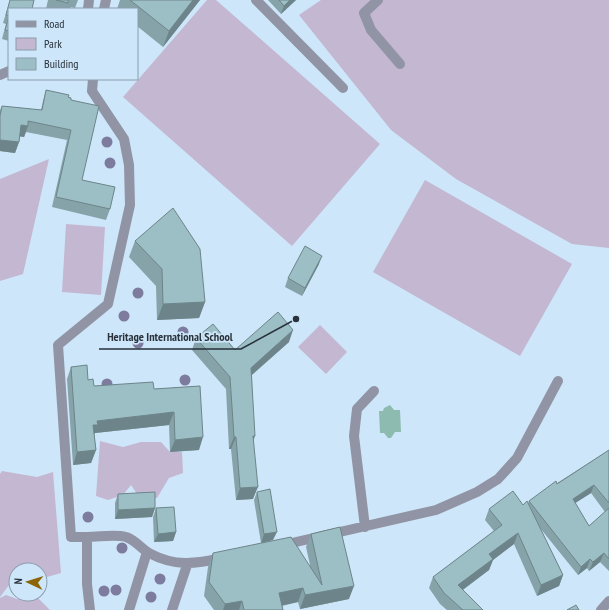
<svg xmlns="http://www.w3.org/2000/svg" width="609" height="610" font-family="'PT Sans Narrow',sans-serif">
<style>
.green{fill:#c4b7d2}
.water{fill:#8ebbb0}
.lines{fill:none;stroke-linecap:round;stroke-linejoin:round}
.minor{stroke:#9194a4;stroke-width:10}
.tree{fill:#7e7c9e}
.wall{fill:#86a3a9;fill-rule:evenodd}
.shaded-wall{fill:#6d858a}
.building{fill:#9cbec5;stroke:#6d858a}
.leader{fill:none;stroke:#29323a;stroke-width:1.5}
.callout-dot{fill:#29323a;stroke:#cde6fa;stroke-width:1.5}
.callout-label{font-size:12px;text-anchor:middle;font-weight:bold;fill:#29323a;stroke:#cde6fa;stroke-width:3.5;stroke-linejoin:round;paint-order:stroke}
</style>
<rect width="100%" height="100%" fill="#cde6fa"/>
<path class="green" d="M207,0H216L380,144L292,246L123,97Z
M321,0H609V248L572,244L456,179L391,130L299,15Z
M49,159L23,274L0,281V179Z
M425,180L572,264L520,356L373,272Z
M66,224L105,227L101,295L62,292Z
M320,325L347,352L326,374L298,347Z
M100,441L123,447L141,442H161L170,452H182L183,473L169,478L157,498L139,497L131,485L123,495L108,500L96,496Z
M2,471L37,477L53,472L61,573L40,579V570H16V584L9,585L0,597V474Z
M6,595L17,599L37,597L50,610H0V598Z"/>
<path class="water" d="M390,405L394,410H400L401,432H395L391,438H388L384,433H380L379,411H383L384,408Z"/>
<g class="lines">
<path class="minor" d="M256,0L343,88
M378,0L364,13L371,30L400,64
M88,9L89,0
M104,9L106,0
M0,75L9,71
M365,527L354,436L357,409L374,391
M87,537H71L58,345L108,304L130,205L129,165L124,139L92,91L93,79
M283,545L436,510L477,492L498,479L517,458L558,381
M90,610L87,584V537C100,537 114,534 126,537C137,541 140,548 149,553C175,567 195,564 223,558
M129,610L147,552
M172,610L187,565
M601,610L609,601"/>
</g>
<g class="tree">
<circle cx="107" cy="142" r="5.5"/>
<circle cx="110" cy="163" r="5.5"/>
<circle cx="138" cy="293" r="5.5"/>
<circle cx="124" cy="316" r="5.5"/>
<circle cx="183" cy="332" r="5.5"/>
<circle cx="138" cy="343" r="5.5"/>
<circle cx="185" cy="380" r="5.5"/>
<circle cx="107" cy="384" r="5.5"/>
<circle cx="88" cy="517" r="5.5"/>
<circle cx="122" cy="548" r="5.5"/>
<circle cx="160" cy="579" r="5.5"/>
<circle cx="116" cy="590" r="5.5"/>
<circle cx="104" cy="591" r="5.5"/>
<circle cx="151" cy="597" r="5.5"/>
</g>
<path class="wall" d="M10,0L9,9V41L2,39L6,24L3,23Z
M48,0H78L75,8L71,7L70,9H46Z
M120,0H200L163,47L137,26V9H117Z
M268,0H296L281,14Z
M46,90L68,97L71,100L82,180L110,209L106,220L52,207L67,140L26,132L24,137L20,136L19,142L15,153L0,151V110L2,106L41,110L43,101Z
M135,241L205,302L199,318L157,320L156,286L129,257Z
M319,264L302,296L285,287L288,278Z
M196,338L235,350L289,342L252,375L253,442V499L236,500L231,449H229L226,389L192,350Z
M71,367L94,386L154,389L200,386L199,450L170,452L169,425L95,433L94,435L96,450L91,463L73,465L67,379Z
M609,450V571L600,562L589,571L587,568L578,575L540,528L563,575L559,586L537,596L514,544L493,560L489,570L463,590L483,610H447L440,604L429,588L433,577L494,531L485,520L489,509L523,505L528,503L529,501ZM591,493L605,512L589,526L575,503Z
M257,492L273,540L261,543L254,500Z
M118,494L155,508L152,517L115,519V503Z
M156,508L176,532L173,541L154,542L153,517Z
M311,534L349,599L300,609L298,602L282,606L283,610H214L204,596L208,567L213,553L310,565L306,547Z"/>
<path class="shaded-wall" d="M193,0H200L163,47L169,31Z
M290,0H296L281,14L284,6Z
M21,125L28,126L24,137L17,136Z
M0,140L19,142L15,153L0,151Z
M322,256L319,264L302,296L305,288Z
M205,302L199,318L157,320L163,304Z
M293,330L289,342L247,379L251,368Z
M174,412L169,425L95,433L93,437V425L97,421Z
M253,436H255L251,448Z
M203,437L199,450L170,452L175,440Z
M234,437H236L231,449H229Z
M96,450L91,463L73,465L77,452Z
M594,485L591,493L569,507L573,499Z
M258,487L253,499L236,500L240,488Z
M155,508L152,517L115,519L118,510Z
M176,532L173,541L154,542L158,534Z
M277,532L273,540L261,543L264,534Z
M518,533L514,544L493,560L489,570L454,596L458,585L489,554Z
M604,553L600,562L589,571L593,562Z
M590,559L587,568L578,575L581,567Z
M563,575L559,586L537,596L541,585Z
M354,586L349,599L300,609L305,595Z
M303,588L298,602L274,607L279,593Z
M242,601L239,610H223L225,604Z"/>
<path class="building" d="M10,0H34L32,9H9V31L5,30L9,16L6,15Z
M56,0H68V3Z
M130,0H193L169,31Z
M279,0H290L284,6Z
M46,90L69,95L68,97L71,98V100L99,106L82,180L115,187L110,209L56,197L71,130L28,121V126L21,125L19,142L0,140V116L2,106L42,110Z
M173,208L200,249L205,302L163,304L162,269L135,241Z
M305,246L322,256L305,288L288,278Z
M278,312L293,330L251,368L255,436H253L258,487L240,488L236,437H234L230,377L196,338L213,324L235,350Z
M87,365L88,380L93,379L94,386L153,382L154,389L200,386L203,437L175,440L174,412L97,421L98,425H93L96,450L77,452L71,367Z
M609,450V503L594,485L573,499L589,526L609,508V559L604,553L593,562L590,559L581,567L529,501L556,481L557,484Z
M270,489L277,532L264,534L257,492Z
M513,491L523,505L527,501L563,575L541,585L518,533L489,554L493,559L458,585L483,610H463L444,593L433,577L502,525L489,509Z
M155,492V508L118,510V494Z
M174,507L176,532L158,534L156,508Z
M340,527L354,586L305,595L303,588L279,593L283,610H244L242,601L225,604L209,582L213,553L291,537L322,585L311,534Z
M576,605L579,610H567Z"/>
<path class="leader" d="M296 319L241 349H99"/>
<circle class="callout-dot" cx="296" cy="319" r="4"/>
<g class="callout-label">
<text x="170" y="341">Heritage International School</text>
</g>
<rect x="8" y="8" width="130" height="72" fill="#cde6fa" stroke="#8b9ead"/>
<rect x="16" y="21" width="20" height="6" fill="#9194a4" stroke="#8b9ead"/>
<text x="44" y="28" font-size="12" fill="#29323a">Road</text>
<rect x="16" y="38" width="20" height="12" fill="#c4b7d2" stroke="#8b9ead"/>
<text x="44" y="48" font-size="12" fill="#29323a">Park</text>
<rect x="16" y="58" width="20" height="12" fill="#9cbec5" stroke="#8b9ead"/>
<text x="44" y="68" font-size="12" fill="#29323a">Building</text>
<g transform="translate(28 582) rotate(274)"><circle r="19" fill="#cde6fa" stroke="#8b9ead"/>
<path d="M0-3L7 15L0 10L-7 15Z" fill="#8d6509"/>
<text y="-6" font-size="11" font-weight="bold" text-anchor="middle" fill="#29323a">N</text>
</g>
</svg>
